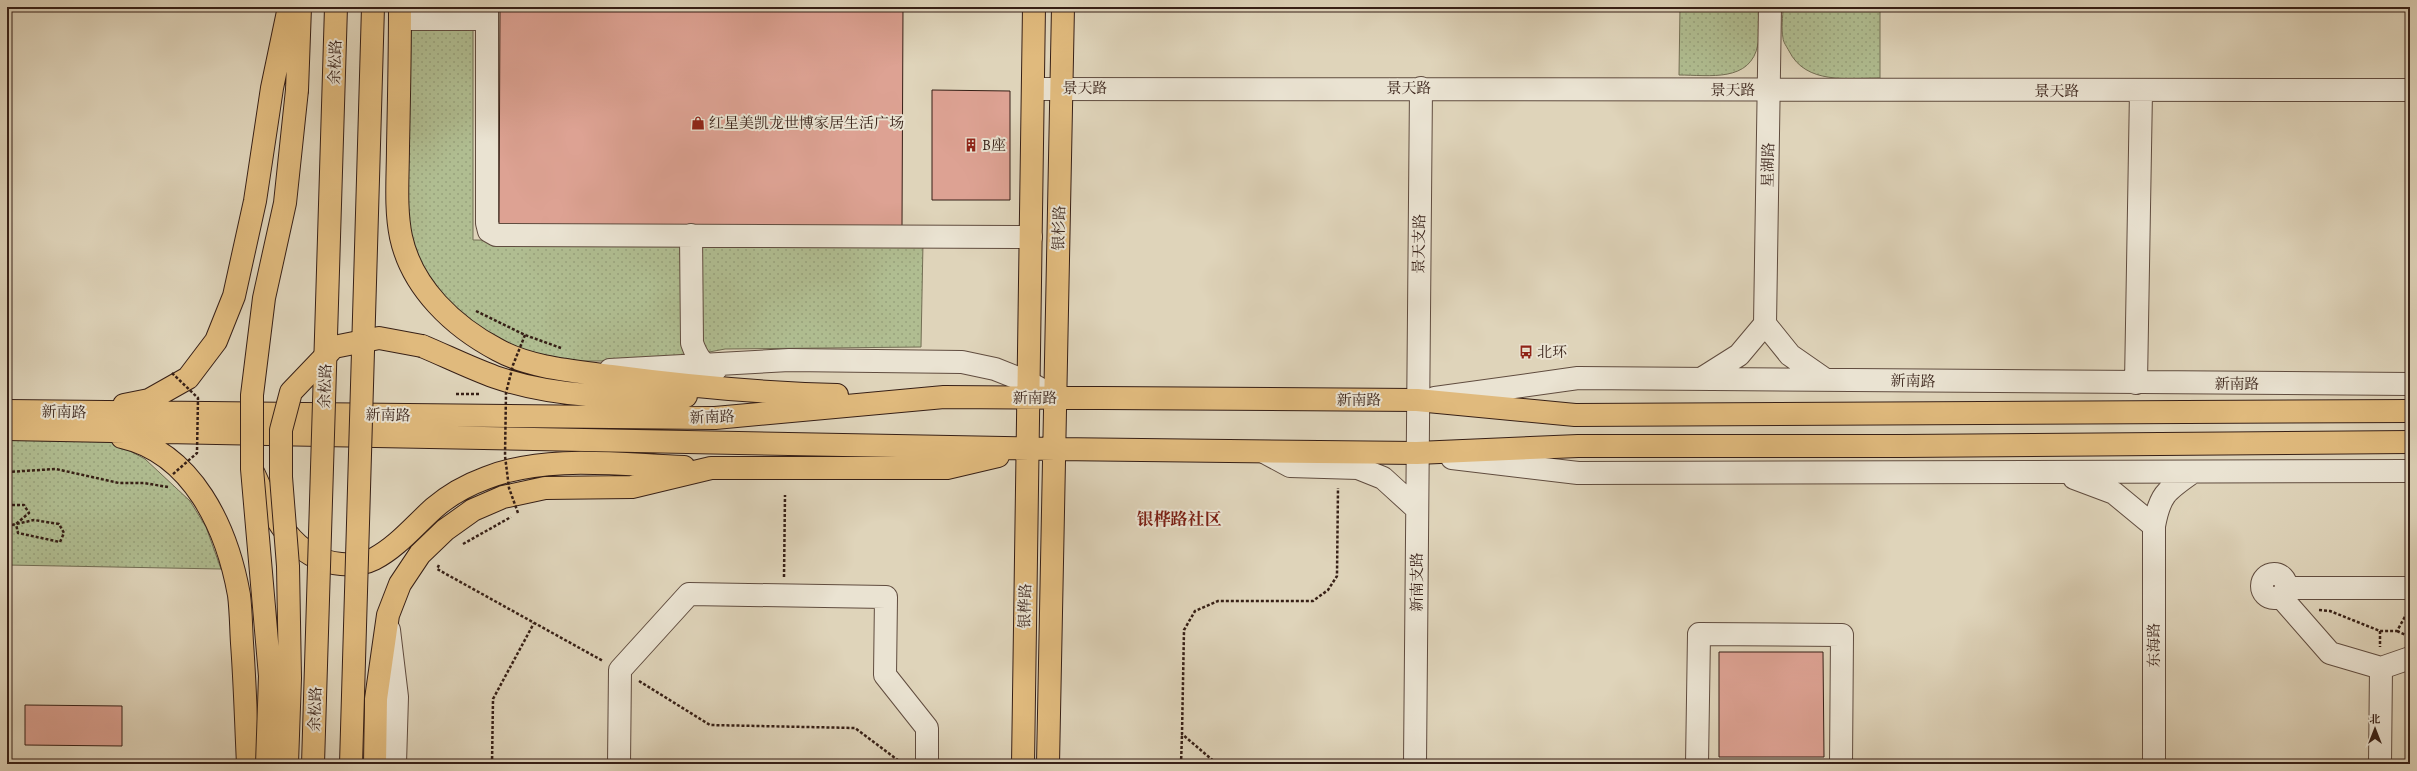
<svg xmlns="http://www.w3.org/2000/svg" width="2417" height="771" font-family="Alegreya,'Noto Serif SC',serif">
<style>
.green{fill:url(#green-dots);stroke:#736e54}
.building{fill:#dda293;stroke:#361f16}
.lines{fill:none;stroke-linecap:round;stroke-linejoin:round}
.minor-casing{stroke:#604c3f;stroke-width:24}
.major-casing{stroke:#361f16;stroke-width:24}
.path{stroke:#361f16;stroke-width:2.5;stroke-dasharray:3 2;stroke-linecap:butt}
.minor{stroke:#eae3d2;stroke-width:22}
.major{stroke:#e0ba7d;stroke-width:22}
.major-bridge-casing{stroke:#361f16;stroke-width:24;stroke-linecap:butt}
.highway-bridge-casing{stroke:#361f16;stroke-width:24;stroke-linecap:butt}
.path-bridge{stroke:#361f16;stroke-width:2.5;stroke-dasharray:3 2;stroke-linecap:butt}
.major-bridge{stroke:#e0ba7d;stroke-width:22}
.highway-bridge{stroke:#e0ba7d;stroke-width:22}
.labels{text-anchor:middle;dominant-baseline:central;stroke-width:4;stroke-linejoin:round;paint-order:stroke}
.street-label{font-size:15px;fill:#361f16;stroke:#eae3d2}
.poi-label{font-size:15px;fill:#361f16;stroke:#eae3d2;text-anchor:start}
.quarter-label{font-size:17px;font-weight:bold;fill:#7a1f14;stroke:#eae3d2}
</style>
<defs>
<pattern id="green-dots" width="8" height="8" patternUnits="userSpaceOnUse"><rect width="8" height="8" fill="#b0bd91"/><path d="M2 2h.1M6 6h.1" fill="none" stroke="#98a27c" stroke-width="1.8" stroke-linecap="round"/></pattern>
</defs>
<rect width="100%" height="100%" fill="#dfd4ba"/>
<filter id="stains"><feTurbulence type="fractalNoise" baseFrequency=".005" numOctaves="4"/><feColorMatrix values="0 0 0 0 .2 0 0 0 0 .09 0 0 0 0 .02 0 0 0 .5 -.17"/></filter>
<radialGradient id="worn" r=".72"><stop offset=".6" stop-color="#630" stop-opacity="0"/><stop offset="1" stop-color="#630" stop-opacity=".3"/></radialGradient>
<path class="green" d="M409,7H473V240L923,243L921,347L725,349L662,361H580L536,354L497,339L465,317L438,291L420,263L408,236Z
M1680,7H1759C1759,19 1761,33 1758,44C1751,83 1709,75 1679,75Z
M1783,7H1880V78C1848,78 1806,85 1789,51C1787,47 1783,42 1783,38C1781,28 1783,17 1783,7Z
M7,440L113,442L145,459L190,501L206,527L221,569L7,565Z"/>
<path class="building" d="M500,7H903L902,226L499,225Z
M932,90L1010,91V200H932Z
M1719,652H1823L1824,757H1719Z
M25,705L122,706V746L25,745Z"/>
<g class="lines">
<g class="minor-casing">
<path id="minor" d="M487,7V223L489,231L496,235L1031,237
M400,19H487
M1034,89L2410,90
M691,235L692,343C697,357 701,364 716,369
M1765,324L1770,7
M1765,324L1790,355L1826,380
M610,370L789,360L962,362L995,369L1028,382L1044,391
M1701,379L1739,355L1765,324
M2136,383L2141,91
M1435,398L1578,378L2410,384
M1264,452L1290,466L1358,468L1383,478L1417,509
M1452,458L1578,473L2410,471
M2074,478L2114,493L2154,526
M2262 586a12 12 0 1 1 24 0a12 12 0 1 1-24 0Z
M2287,588H2410
M2280,596L2330,653L2381,668L2410,658
M389,630L397,697L395,764
M619,764L620,670L689,594L886,597L885,675L927,728V764
M1415,764L1421,88
M1697,764L1699,634L1842,635L1841,764
M2154,764V526C2160,494 2166,491 2193,472
M2380,764L2381,668"/>
</g>
<g class="major-casing">
<path id="major" d="M400,7C400,53 399,100 398,146C398,176 395,208 401,237C412,288 454,327 498,350C531,368 574,371 611,376C686,386 762,393 837,395
M297,90L300,7
M422,346C446,356 470,368 495,377C556,398 622,398 686,396
M124,405L149,400L188,378L216,341L234,296L255,201L272,88L289,7
M7,411L715,418L944,397L1417,400L1575,415L2410,411
M7,429L1055,449L1417,453L1578,446H1903L2410,442
M122,437C193,453 227,528 239,595C241,611 241,627 242,643C245,683 246,724 248,764
M254,474C271,513 293,560 341,564C352,565 364,564 374,559C397,547 414,526 434,508C449,495 467,485 486,478C547,454 620,465 684,467
M375,764L376,699L388,615L400,584L420,554L445,530L473,510L503,497L545,488L632,487L711,468H947L998,456
M1023,764L1034,7
M1048,764L1063,7"/>
</g>
<path class="path" d="M476,311L525,335L561,348
M456,394H479
M7,472L56,469L119,483H144L168,487
M7,505H24L29,513L16,524
M7,526L34,520L59,524L64,533L60,542L18,533L16,524
M463,544L511,517
M439,565L437,569L603,661
M784,577L785,495
M2319,610L2330,611L2380,631H2397L2407,613L2410,611
M2380,631V647
M2397,631L2410,637
M639,681L710,725L855,728L903,764
M492,764L493,699L534,623
M1181,764L1182,734
M1217,764L1182,734L1184,630L1195,611L1218,601H1313L1328,590L1337,576L1338,488"/>
<use href="#minor" class="minor"/>
<use href="#major" class="major"/>
<g class="major-bridge-casing">
<path id="major-bridge" d="M267,764L270,676L252,469V395L264,298L285,203L297,90
M287,764L290,678L288,566L281,477V430L291,392L334,347L379,338L422,346"/>
</g>
<g class="highway-bridge-casing">
<path id="highway-bridge" d="M313,764L336,7
M351,764L373,7"/>
</g>
<path class="path-bridge" d="M172,373L198,398L197,453L172,475
M518,513L509,488L505,456L506,393L513,365L525,335"/>
<use href="#major-bridge" class="major-bridge"/>
<use href="#highway-bridge" class="highway-bridge"/>
</g>
<defs>
<g id="shop-bare" transform="scale(1.08)"><path d="M-5-2.5h2.3a2.7 3.5 0 0 1 5.4 0H5L5.5 6h-11ZM-1.5-2.5h3a1.5 2.3 0 0 0-3 0Z" fill="#8f2418" stroke="#eae3d2" stroke-width="2.5" paint-order="stroke"/></g>
<g id="building-bare" transform="scale(1.08)"><path d="M-4-6H4V6H1V3H-1V6H-4ZM-2.5-4.3h1.7v1.8h-1.7ZM.8-4.3h1.7v1.8H.8ZM-2.5-1h1.7V.8h-1.7ZM.8-1h1.7V.8H.8Z" fill="#8f2418" stroke="#eae3d2" stroke-width="2.5" paint-order="stroke"/></g>
<g id="bus-bare" transform="scale(1.08)"><path d="M-5-6H5V4H4V6H2V4H-2V6H-4V4H-5ZM-3.5-4V0h7V-4ZM-3.5 1.2v1.5H-2V1.2ZM2 1.2v1.5H3.5V1.2Z" fill="#8f2418" stroke="#eae3d2" stroke-width="2.5" paint-order="stroke"/></g>
</defs>
<g fill-rule="evenodd">
<use href="#shop-bare" x="698" y="123"/>
<use href="#building-bare" x="971" y="145"/>
<use href="#bus-bare" x="1526" y="352"/>
</g>
<g class="labels">
<g class="street-label">
<text transform="translate(335 62) rotate(-88)">余松路</text>
<text x="1085" y="88">景天路</text>
<text x="1409" y="88">景天路</text>
<text x="1733" y="90">景天路</text>
<text x="2057" y="91">景天路</text>
<text transform="translate(1768 165) rotate(-89)">星湖路</text>
<text transform="translate(1059 228) rotate(-89)">银杉路</text>
<text transform="translate(1419 244) rotate(-89)">景天支路</text>
<text transform="translate(1913 381) rotate(1)">新南路</text>
<text x="2237" y="384">新南路</text>
<text transform="translate(325 386) rotate(-88)">余松路</text>
<text x="1035" y="398">新南路</text>
<text x="1359" y="400">新南路</text>
<text transform="translate(64 412) rotate(1)">新南路</text>
<text transform="translate(388 415) rotate(1)">新南路</text>
<text transform="translate(712 417) rotate(-2)">新南路</text>
<text transform="translate(1417 582) rotate(-90)">新南支路</text>
<text transform="translate(1025 606) rotate(-89)">银桦路</text>
<text transform="translate(2154 645) rotate(-90)">东海路</text>
<text transform="translate(315 709) rotate(-88)">余松路</text>
</g>
<g class="poi-label">
<text x="709" y="123">红星美凯龙世博家居生活广场</text>
<text x="982" y="145">B座</text>
<text x="1537" y="352">北环</text>
</g>
<g class="quarter-label">
<text x="1179" y="519">银桦路社区</text>
</g>
</g>
<rect width="2417" height="771" fill="none" stroke="#dfd4ba" stroke-width="24"/>
<rect x="8" y="8" width="2401" height="755" fill="none" stroke="#361f16" stroke-width="2"/>
<rect x="12" y="12" width="2393" height="747" fill="none" stroke="#361f16"/>
<g transform="translate(2375 729)" stroke="#eae3d2" stroke-width="3" paint-order="stroke">
<path d="M0-3L7 15L0 10L-7 15Z" fill="#361f16"/>
<text y="-6" font-size="11" font-weight="bold" text-anchor="middle" fill="#361f16">北</text>
</g>
<rect width="100%" height="100%" filter="url(#stains)"/>
<rect width="100%" height="100%" fill="url(#worn)"/>
</svg>
